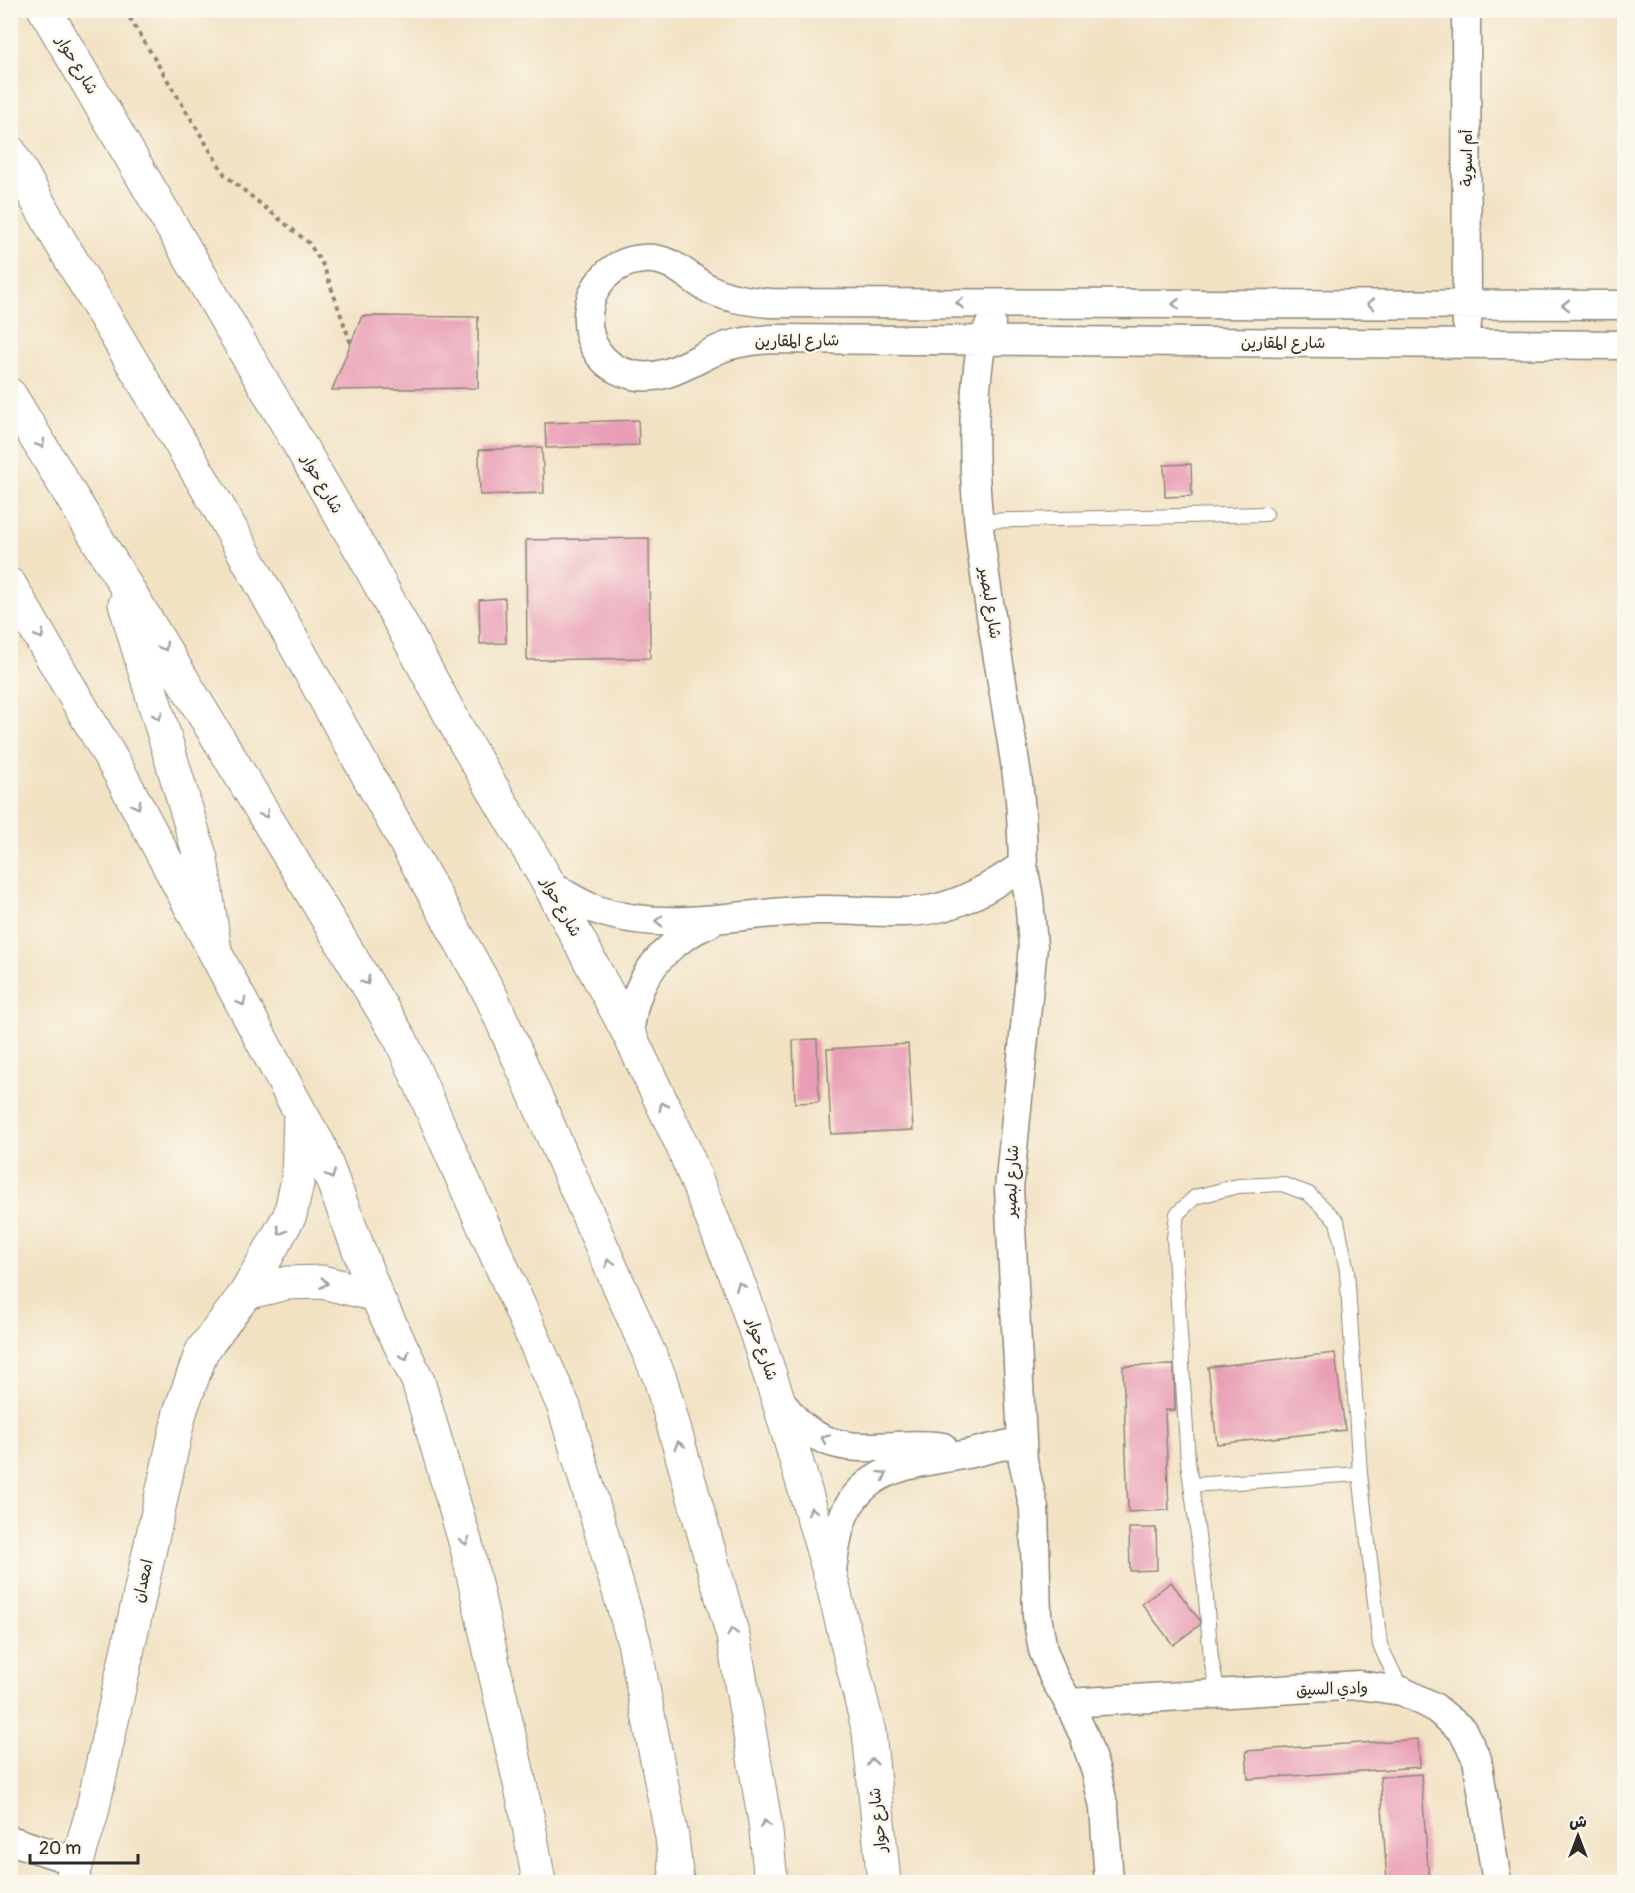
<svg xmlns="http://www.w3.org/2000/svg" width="1635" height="1893" font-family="Pangolin,'Playpen Sans Arabic',sans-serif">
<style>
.building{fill:#e99eb5}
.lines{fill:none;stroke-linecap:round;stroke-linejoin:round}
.lane-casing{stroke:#8e8678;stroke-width:16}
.street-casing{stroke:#8e8678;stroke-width:31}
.secondary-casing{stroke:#8e8678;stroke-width:35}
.highway-casing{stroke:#8e8678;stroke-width:35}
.path{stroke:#8e8678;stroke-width:4;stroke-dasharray:4.5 4.5;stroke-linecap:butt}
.lane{stroke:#fff;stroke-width:14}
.street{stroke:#fff;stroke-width:28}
.secondary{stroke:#fff;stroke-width:33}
.highway{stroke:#fff;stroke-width:33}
.oneway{stroke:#a0a0a0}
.labels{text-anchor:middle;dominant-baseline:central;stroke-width:5;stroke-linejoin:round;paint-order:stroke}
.street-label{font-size:16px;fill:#2b2b2b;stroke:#fbf7ec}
</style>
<rect width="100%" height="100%" fill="#fbf7ec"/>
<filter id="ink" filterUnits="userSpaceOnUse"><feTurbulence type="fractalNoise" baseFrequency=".0167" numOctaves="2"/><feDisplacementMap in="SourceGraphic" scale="12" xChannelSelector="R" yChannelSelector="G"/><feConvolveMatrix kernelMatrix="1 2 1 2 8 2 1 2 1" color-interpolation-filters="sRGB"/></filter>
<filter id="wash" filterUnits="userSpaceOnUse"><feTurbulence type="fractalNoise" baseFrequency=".008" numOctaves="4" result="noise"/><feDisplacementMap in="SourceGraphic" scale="24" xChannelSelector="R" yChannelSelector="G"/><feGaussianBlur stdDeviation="1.35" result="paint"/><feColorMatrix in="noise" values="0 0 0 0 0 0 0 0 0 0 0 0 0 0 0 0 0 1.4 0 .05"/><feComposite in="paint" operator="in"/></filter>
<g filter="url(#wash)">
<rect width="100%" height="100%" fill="#f2e2c4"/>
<g id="blocks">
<path class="building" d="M362,316L478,317V388L332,390Z
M638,420L639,445L546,448L545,423Z
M542,447L544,493L480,495L479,450Z
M1191,464L1192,496L1165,497L1164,465Z
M649,538L650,658L527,660L526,540Z
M505,598L506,643L480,644L479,600Z
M817,1039L819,1102L795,1103L793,1040Z
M908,1044L913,1130L831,1134L827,1049Z
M1335,1353L1345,1430L1217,1444L1208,1367Z
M1174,1365L1175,1410H1165L1169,1510L1128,1512L1123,1366Z
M1129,1528H1156L1157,1570L1130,1571Z
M1171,1582L1202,1623L1173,1645L1142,1604Z
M1418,1739L1420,1767L1248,1779L1246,1751Z
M1421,1774L1429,1882H1387L1380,1777Z"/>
</g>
</g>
<g filter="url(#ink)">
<use href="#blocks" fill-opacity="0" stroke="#8e8678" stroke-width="1.5"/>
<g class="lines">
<g class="lane-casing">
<path id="lane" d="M977,521L1266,514
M1191,1485L1360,1474
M1218,1694L1211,1659L1205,1587L1188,1462L1174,1238L1177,1214L1195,1197L1238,1186L1282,1184L1309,1194L1337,1221L1347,1271L1360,1474L1380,1645L1402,1691"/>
</g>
<g class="street-casing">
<path id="street" d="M1466,10L1467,323
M1624,305L770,303C747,301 724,298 704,286C684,274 669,256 643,259C576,264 567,361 633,375C667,383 696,357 727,346C741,342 757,340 772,339L1624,345
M549,884C564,894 580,904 597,910C670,935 745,911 819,910C856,909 908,917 942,907C972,899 998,882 1023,865C1022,838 1022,810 1018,783C1000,652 966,522 976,389C978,368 979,341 991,323
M629,1034C631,1024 632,1012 635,1002C646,964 675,938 710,923
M779,1399C786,1408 794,1420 803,1427C847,1462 894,1439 943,1447
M1022,1441L1023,1461L1034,1508L1037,1616L1043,1650L1054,1678L1069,1703L1084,1736L1096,1772L1104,1808L1109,1882
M831,1578C834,1557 836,1534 844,1515C869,1460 928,1464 976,1452C991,1448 1006,1445 1022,1441L1009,1189L1033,946L1029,898L1023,865
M1069,1703L1359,1685L1402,1691L1434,1707L1462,1730L1477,1759L1497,1882
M10,1840L77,1862"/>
</g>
<g class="secondary-casing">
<path id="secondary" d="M45,10L365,557L465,742L549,884L629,1034L683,1147L744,1297L778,1399L831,1578L869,1732L884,1882
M10,585L119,772L300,1112L319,1145L376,1295L418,1381L467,1548L527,1815L539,1882
M246,1293L287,1283L322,1282L376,1295
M71,1882L91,1816L180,1412L202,1351L246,1293L290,1215L298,1179L300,1112"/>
</g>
<g class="highway-casing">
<path id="highway" d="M10,152L57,236L219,508L491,996L660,1378L733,1636L765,1822L771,1882
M10,395L401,1040L564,1407L634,1642L672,1837L677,1882
M125,604L201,859L215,950"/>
</g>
<path class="path" d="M125,10L225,175L309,243L324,267L351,344"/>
<use href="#lane" class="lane"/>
<use href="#street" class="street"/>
<use href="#secondary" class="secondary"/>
<use href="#highway" class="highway"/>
</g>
<defs><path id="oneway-chevron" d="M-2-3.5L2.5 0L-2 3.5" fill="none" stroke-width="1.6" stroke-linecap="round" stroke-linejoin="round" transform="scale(1.5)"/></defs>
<g class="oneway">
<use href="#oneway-chevron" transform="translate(960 303) rotate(-180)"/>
<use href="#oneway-chevron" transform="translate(1176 304) rotate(-180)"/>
<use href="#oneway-chevron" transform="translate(1371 304) rotate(-180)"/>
<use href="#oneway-chevron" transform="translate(1566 305) rotate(-180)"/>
<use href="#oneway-chevron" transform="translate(41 444) rotate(59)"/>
<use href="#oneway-chevron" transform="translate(40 635) rotate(60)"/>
<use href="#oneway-chevron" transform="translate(164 647) rotate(59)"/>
<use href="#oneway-chevron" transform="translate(158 716) rotate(73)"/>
<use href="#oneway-chevron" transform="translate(137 805) rotate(62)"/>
<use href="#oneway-chevron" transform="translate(265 814) rotate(59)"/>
<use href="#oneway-chevron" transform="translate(659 921) rotate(-179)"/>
<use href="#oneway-chevron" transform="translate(366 981) rotate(59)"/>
<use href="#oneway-chevron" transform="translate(242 1002) rotate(62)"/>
<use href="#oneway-chevron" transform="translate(663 1106) rotate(-116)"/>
<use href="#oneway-chevron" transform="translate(331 1175) rotate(69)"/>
<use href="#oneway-chevron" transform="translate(281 1231) rotate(119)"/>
<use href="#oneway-chevron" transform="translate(609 1263) rotate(-114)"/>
<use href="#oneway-chevron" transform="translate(324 1283) rotate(7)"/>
<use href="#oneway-chevron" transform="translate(740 1286) rotate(-112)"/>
<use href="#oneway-chevron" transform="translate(405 1356) rotate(65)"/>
<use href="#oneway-chevron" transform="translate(825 1439) rotate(-157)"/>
<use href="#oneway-chevron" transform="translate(679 1445) rotate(-106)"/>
<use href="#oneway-chevron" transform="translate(883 1475) rotate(-29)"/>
<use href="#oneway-chevron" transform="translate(812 1511) rotate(-106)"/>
<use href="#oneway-chevron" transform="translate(465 1541) rotate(74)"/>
<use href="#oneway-chevron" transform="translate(732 1632) rotate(-104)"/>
<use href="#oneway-chevron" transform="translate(872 1762) rotate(-96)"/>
<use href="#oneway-chevron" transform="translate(765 1824) rotate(-97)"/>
</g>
</g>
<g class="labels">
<g class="street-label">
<text transform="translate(77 65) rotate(59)">شارع حوار</text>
<text transform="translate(1467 158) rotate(-90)">أم اسوية</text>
<text transform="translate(797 341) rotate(-1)">شارع المقارين</text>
<text x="1283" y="343">شارع المقارين</text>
<text transform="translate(322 484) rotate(60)">شارع حوار</text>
<text transform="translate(990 603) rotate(81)">شارع لبصير</text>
<text transform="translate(561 907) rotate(61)">شارع حوار</text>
<text transform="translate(1012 1181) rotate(-88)">شارع لبصير</text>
<text transform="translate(762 1349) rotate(71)">شارع حوار</text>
<text transform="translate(143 1581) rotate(-77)">امعدان</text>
<text transform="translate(1332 1689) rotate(-2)">وادي السيق</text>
<text transform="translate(878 1820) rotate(-96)">شارع حوار</text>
</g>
</g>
<rect width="1635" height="1893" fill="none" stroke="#fbf7ec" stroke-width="36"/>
<g transform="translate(1578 1836)" stroke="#fbf7ec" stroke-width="4.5" paint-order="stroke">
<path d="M0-4.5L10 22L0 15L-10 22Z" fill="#2b2b2b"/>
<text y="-9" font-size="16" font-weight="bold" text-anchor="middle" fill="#2b2b2b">ش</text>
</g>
<path d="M30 1854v9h108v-9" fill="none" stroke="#2b2b2b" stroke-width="3"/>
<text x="39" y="1854" font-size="18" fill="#2b2b2b" stroke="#fbf7ec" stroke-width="4.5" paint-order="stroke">20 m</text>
</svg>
